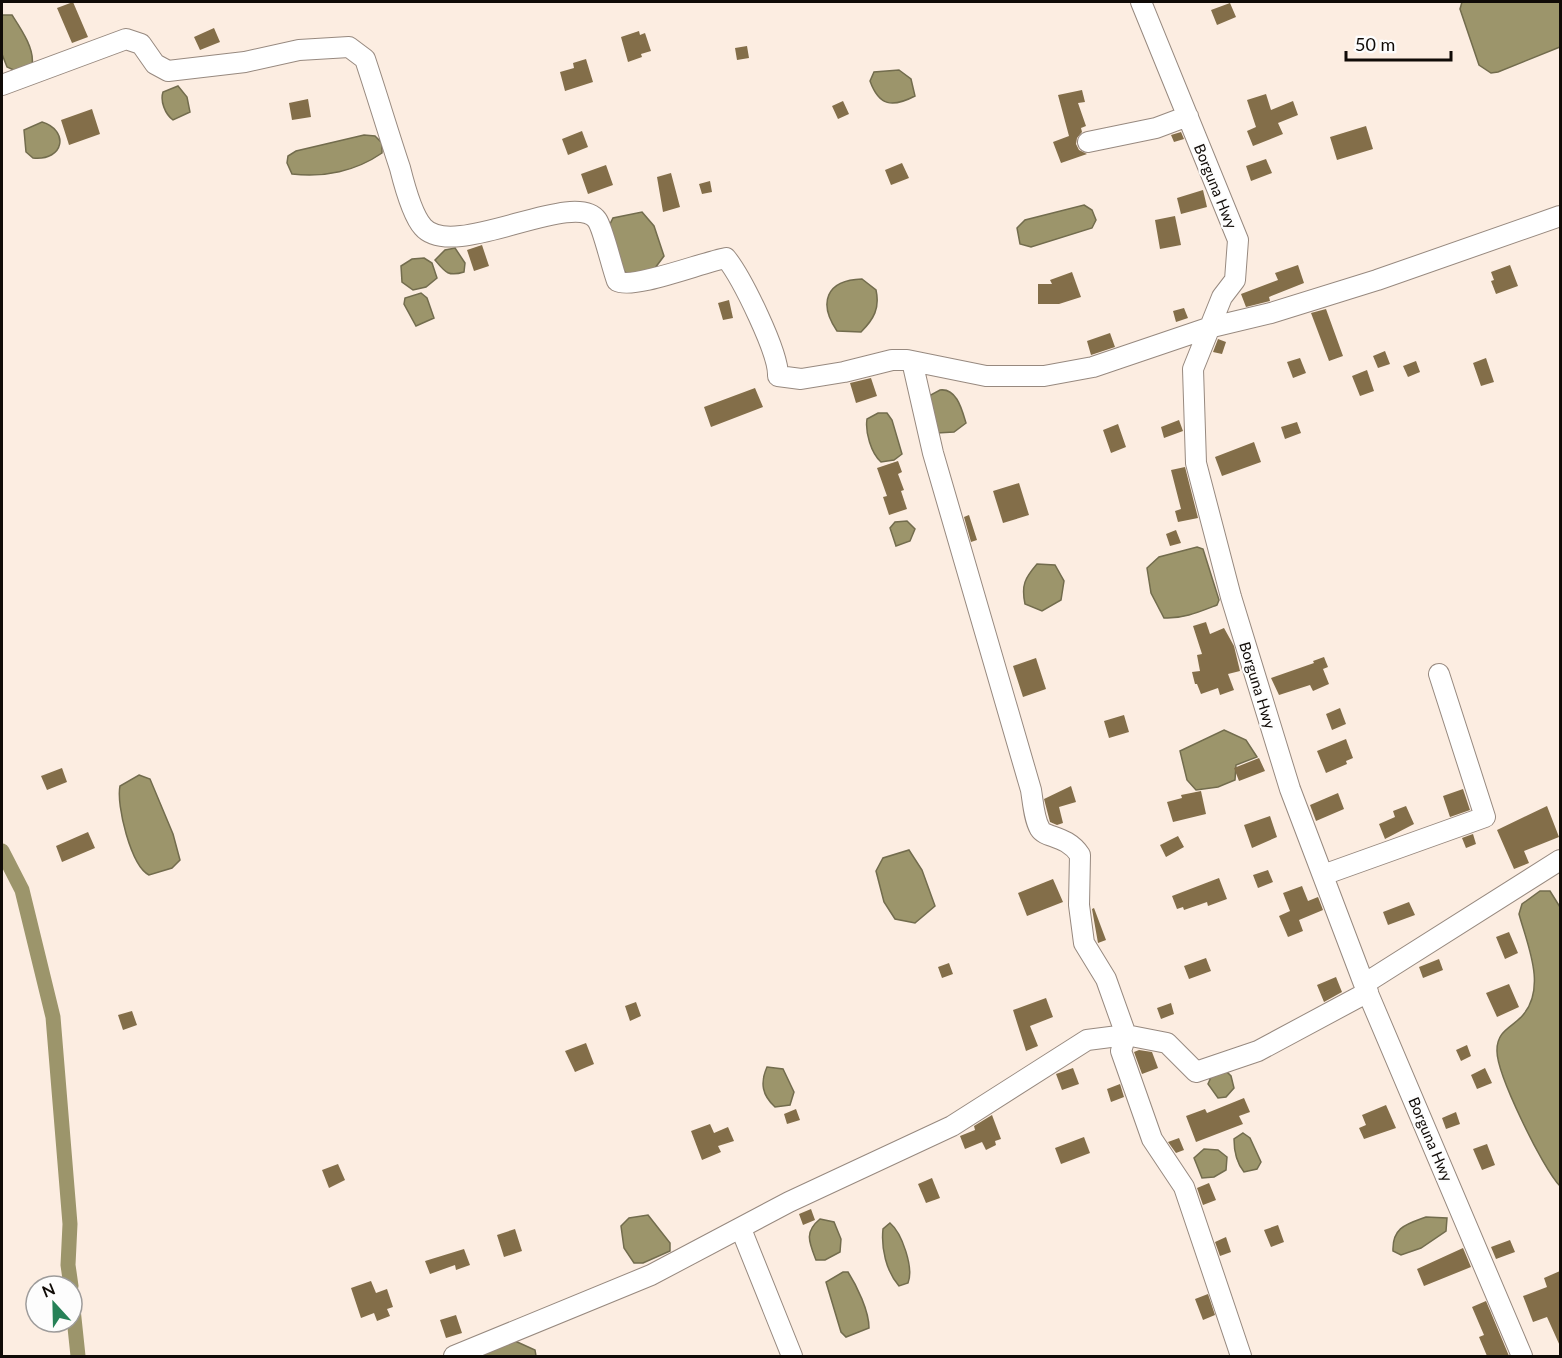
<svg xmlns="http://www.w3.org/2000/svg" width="1562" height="1358" font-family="Lato,sans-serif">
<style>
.water{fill:#9c956b;stroke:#726c4d;stroke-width:1.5}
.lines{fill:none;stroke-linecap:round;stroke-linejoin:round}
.canal{stroke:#9c956b;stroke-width:15}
.building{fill:#836e49}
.minor-casing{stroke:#97897f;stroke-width:22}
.minor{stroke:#fff;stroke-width:20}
.labels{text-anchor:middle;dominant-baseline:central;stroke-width:4.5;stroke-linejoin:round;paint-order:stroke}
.street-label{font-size:15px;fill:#100b07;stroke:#fdfdfd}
</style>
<rect width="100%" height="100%" fill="#fcede1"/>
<path class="water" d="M1462,2H1560V47L1498,72L1491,73L1479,65L1460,9Z
M2,15H12C21,29 35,49 32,65L18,72L7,67L2,54Z
M899,70L911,79L915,96C892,108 879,106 870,81L874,72Z
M178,86L187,97L190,112L173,120C165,114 160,101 163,92Z
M42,122C69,130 65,161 33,158L26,152L24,130Z
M364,135L375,136L382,143V153C356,171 324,178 292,174L287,163L288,156L296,151Z
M1084,205L1092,210L1096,220L1092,228L1031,247L1020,244L1017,228L1025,220Z
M642,212L654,226L664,256L655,268L630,276L624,271L605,234L613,218Z
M455,248L465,263L464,272C448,277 445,272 435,260L445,250Z
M424,258L432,263L437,278L426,287L413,290L402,282L401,266L412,259Z
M862,279L876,290C880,308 874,319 861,332L837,331C818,303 826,280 862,279Z
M421,293L427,298L434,318L416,326L404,304L405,298Z
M940,390C957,388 962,410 966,423L954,432L937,433L925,398Z
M878,413H887L892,420L902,454L894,460L881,462C871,453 865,432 867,419Z
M907,521L915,529L910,541L896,546L890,528L895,522Z
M1197,547L1203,549L1219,600L1217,605C1199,612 1183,619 1164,618L1151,593L1147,568L1159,557Z
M1037,564L1055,565L1064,581L1061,600L1042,611L1025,604C1021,585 1025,578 1037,564Z
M1224,730L1246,740L1257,757L1236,765L1235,780L1218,787L1196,790L1187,780L1180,751Z
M139,775L150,779L173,834L180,860L172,868L149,875C131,866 116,805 120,786Z
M909,850L922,870L935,906L915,923L895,919L884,902L876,871L883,858Z
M1540,891H1550L1560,907V1186C1543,1169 1496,1073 1497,1050C1497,1030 1513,1027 1523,1015C1547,987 1527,944 1519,914L1522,904Z
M767,1067L783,1069L794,1092L790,1105L775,1107C762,1095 760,1083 767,1067Z
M1224,1069L1231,1076L1234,1088L1226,1097L1218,1098L1208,1084L1212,1075Z
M1243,1133L1250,1138L1261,1162L1257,1169L1244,1172C1236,1162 1234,1152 1234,1139Z
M1204,1149L1218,1150L1227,1157L1226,1170L1214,1177L1202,1178L1194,1158Z
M648,1215L670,1243V1251L643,1263H634L624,1248L621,1226L629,1218Z
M1426,1217L1447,1218L1446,1231L1421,1248L1401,1255L1393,1251C1392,1227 1407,1224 1426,1217Z
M820,1219L834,1222L841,1239L840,1252L825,1260H816C809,1242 804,1232 820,1219Z
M890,1223C902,1233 914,1268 908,1283L899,1286C886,1271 881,1248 883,1229Z
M843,1272H848C857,1286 869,1311 869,1328L846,1337L841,1332L826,1282Z
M515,1341L535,1350L536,1356H472Z"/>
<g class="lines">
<path class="canal" d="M2,851L22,890L53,1017L70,1224L68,1265L71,1286
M72,1299L78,1356"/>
</g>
<path class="building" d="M73,2L88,37L72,43L57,8Z
M1230,3L1236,17L1217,25L1211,10Z
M214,28L220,42L200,50L194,37Z
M639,31L640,35L645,33L651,51L641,54L642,57L628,62L621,37Z
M747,46L749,58L737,60L735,48Z
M586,59L593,82L565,91L560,72L574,68L573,63Z
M1082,90L1085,102L1078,103L1086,126L1081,128L1082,132L1077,138L1076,144L1079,150L1087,154L1061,163L1053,142L1069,136L1058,95Z
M1266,94L1271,110L1293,101L1298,115L1278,123L1283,134L1253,146L1247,131L1256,127L1247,100Z
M308,99L311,117L292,120L289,103Z
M843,101L849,114L838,119L832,106Z
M92,109L100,134L69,145L61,120Z
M1366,126L1373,149L1337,160L1330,137Z
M582,131L588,147L568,155L562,139Z
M1181,132L1184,139L1174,142L1171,135Z
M1266,159L1272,173L1251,181L1246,166Z
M902,163L909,178L891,185L885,170Z
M606,165L613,185L588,194L581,174Z
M671,173L680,207L663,212L657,177Z
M710,181L712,192L702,194L699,184Z
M1203,190L1207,207L1181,214L1177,198Z
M1175,216L1181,245L1160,249L1155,220Z
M482,245L489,266L474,271L467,250Z
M1298,265L1304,283L1269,297L1270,301L1246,307L1241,294L1278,280L1275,273Z
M1510,265L1518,286L1496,294L1491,281L1494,280L1491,272Z
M1072,272L1081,297L1059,304H1038V284H1052L1050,280Z
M729,300L733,318L723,320L718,303Z
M1184,308L1188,318L1176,322L1173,311Z
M1326,309L1343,356L1329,361L1311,313Z
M1110,333L1115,347L1091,355L1087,341Z
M1218,339L1226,342L1222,354L1213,352Z
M1385,351L1390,364L1378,368L1373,356Z
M1300,358L1306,373L1293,378L1287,362Z
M1486,358L1494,382L1481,386L1473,363Z
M1416,361L1420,372L1408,377L1403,366Z
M1367,370L1374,391L1360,396L1352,376Z
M871,378L877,396L856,403L850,383Z
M755,388L763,407L711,427L704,407Z
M1179,420L1183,431L1164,438L1161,427Z
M1297,422L1301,433L1285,439L1281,427Z
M1118,424L1126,447L1111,453L1103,430Z
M1254,442L1261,462L1222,476L1215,457Z
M898,461L902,472L898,474L904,490L901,491L907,509L889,515L883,497L887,496L877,468Z
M1185,467L1198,518L1178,522L1175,511L1181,509L1171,470Z
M1019,483L1029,515L1003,523L993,491Z
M969,515L977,540L971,542L964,517Z
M1176,530L1181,543L1170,546L1166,534Z
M1206,622L1210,634L1224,628L1234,646L1240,671L1228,674L1234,690L1220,695L1218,688L1201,694L1197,684H1195L1192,672L1200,671L1197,655L1202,654L1193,626Z
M1324,657L1328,667L1323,669L1329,684L1313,691L1310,685L1279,695L1271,678L1314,663L1313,661Z
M1036,658L1046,689L1023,697L1013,666Z
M1340,708L1346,724L1332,730L1326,714Z
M1124,715L1129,732L1109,738L1104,721Z
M1346,739L1353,758L1346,761L1347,764L1326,773L1317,751Z
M1259,758L1265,771L1239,781L1234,768Z
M62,768L67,782L47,790L41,776Z
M1071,786L1076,802L1059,807L1063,823L1057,825L1050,822L1044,799Z
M1463,789L1470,810L1450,817L1443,796Z
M1201,791L1206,814L1173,822L1167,802L1182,798L1181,795Z
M1338,793L1344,809L1316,821L1310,805Z
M1406,806L1414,824L1385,839L1379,824L1395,817L1393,811Z
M1547,806L1559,837L1524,851L1529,863L1514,869L1497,830Z
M1270,816L1277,837L1252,848L1244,825Z
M88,832L95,848L62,862L56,846Z
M1473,834L1476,844L1466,848L1462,838Z
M1178,836L1184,847L1166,857L1160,845Z
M1268,870L1273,882L1258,888L1253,875Z
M1219,878L1227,899L1208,906L1207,902L1184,910L1183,907L1177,909L1172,896Z
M1053,879L1063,902L1027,916L1018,893Z
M1302,886L1308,901L1318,897L1323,910L1299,920L1303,931L1288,937L1279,916L1290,911L1283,893Z
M1409,902L1415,915L1388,925L1383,912Z
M1094,908L1106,940L1098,943L1092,909Z
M1509,932L1518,953L1505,959L1496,937Z
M1206,958L1211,971L1189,979L1184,966Z
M1439,959L1443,970L1423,978L1419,967Z
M949,963L953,974L942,978L938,967Z
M1336,977L1342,992L1324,1002L1317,985Z
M1509,984L1519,1007L1497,1017L1486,993Z
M1046,998L1053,1017L1030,1026L1038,1046L1026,1051L1013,1010Z
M636,1002L641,1016L630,1021L625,1006Z
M1171,1003L1174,1014L1161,1019L1157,1008Z
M132,1011L137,1025L123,1030L118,1015Z
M586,1043L594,1064L575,1072L565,1051Z
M1467,1045L1471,1056L1461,1061L1456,1050Z
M1139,1050L1152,1052L1158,1068L1142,1074L1134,1052Z
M1073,1068L1079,1084L1062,1090L1056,1074Z
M1485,1068L1492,1083L1477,1089L1471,1075Z
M1120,1084L1124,1097L1111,1102L1107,1089Z
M1244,1098L1250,1112L1239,1116L1243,1124L1196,1142L1186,1116L1205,1109L1207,1113Z
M1386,1105L1396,1128L1364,1139L1359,1128L1366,1125L1362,1115Z
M796,1109L800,1120L787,1124L784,1114Z
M1456,1112L1460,1124L1446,1129L1442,1118Z
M992,1115L1001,1139L995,1141L996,1145L986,1150L982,1142L965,1149L960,1136L975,1130L974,1126Z
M710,1124L714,1133L728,1127L734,1141L718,1146L721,1152L702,1160L691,1131Z
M1084,1137L1090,1153L1061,1164L1055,1148Z
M1179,1138L1184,1150L1176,1153L1168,1142Z
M1487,1144L1495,1165L1482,1170L1473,1149Z
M338,1164L345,1180L329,1188L322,1170Z
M932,1178L940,1198L926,1203L918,1184Z
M1209,1183L1216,1200L1203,1205L1197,1188Z
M811,1209L815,1220L803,1225L799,1214Z
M1278,1225L1284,1242L1271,1247L1264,1230Z
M515,1229L522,1251L504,1257L497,1235Z
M1226,1237L1231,1252L1220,1256L1215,1242Z
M1510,1240L1515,1252L1496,1259L1491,1247Z
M1463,1248L1471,1267L1424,1286L1417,1269Z
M464,1249L470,1265L456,1270L455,1265L430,1274L425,1261Z
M1560,1271V1346L1547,1317L1533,1322L1523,1296L1547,1287L1544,1278Z
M371,1281L376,1293L387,1289L393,1307L387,1309L390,1316L377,1321L374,1313L361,1318L351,1288Z
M1208,1294L1215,1315L1203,1320L1195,1299Z
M1486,1301L1509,1356H1487L1479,1337L1484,1335L1472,1307Z
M456,1315L462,1333L446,1338L440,1320Z"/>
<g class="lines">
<g class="minor-casing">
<path id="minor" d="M1141,2L1238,240L1235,280L1222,297L1193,369L1196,463L1231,597L1290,789L1364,984L1522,1356
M2,85L126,39L141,44L155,64L168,71L245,62L299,50L349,47L365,59C377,95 388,132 400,168C404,184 412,215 423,227C453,262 574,188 597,220C603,228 612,268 617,281C633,290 703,262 726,258C742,278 779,353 778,376L801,379L844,372L892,360H907L986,376H1044L1093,367L1208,328L1271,313L1377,280L1560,216
M1088,142L1156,128L1188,116
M912,361L933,453L1031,790C1033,802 1034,819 1040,829C1045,838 1067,835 1080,855L1079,905L1084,943L1106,979L1126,1035L1121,1051L1152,1139L1184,1187L1241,1356
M1323,875L1485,817L1439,674
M1364,984L1560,860
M741,1229L792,1356
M454,1356L651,1275L789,1202L952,1126L1087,1040L1126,1035L1167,1043L1196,1072L1258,1051L1368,992"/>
</g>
<use href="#minor" class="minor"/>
</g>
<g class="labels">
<g class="street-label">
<text transform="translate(1216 186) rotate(68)">Borguna Hwy</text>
<text transform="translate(1258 685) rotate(73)">Borguna Hwy</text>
<text transform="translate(1431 1139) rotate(67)">Borguna Hwy</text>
</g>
</g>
<rect width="1562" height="1358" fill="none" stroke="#100b07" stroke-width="6"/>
<g transform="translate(54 1304) rotate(338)"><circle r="28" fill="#fdfdfd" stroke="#9e9c9b" stroke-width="1.5"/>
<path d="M0-4.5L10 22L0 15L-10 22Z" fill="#268157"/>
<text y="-9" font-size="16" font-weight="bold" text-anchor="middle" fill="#100b07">N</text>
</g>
<path d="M1346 51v9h105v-9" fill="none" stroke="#100b07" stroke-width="3"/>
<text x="1355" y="51" font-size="18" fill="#100b07" stroke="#fdfdfd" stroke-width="4.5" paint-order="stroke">50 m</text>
</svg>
